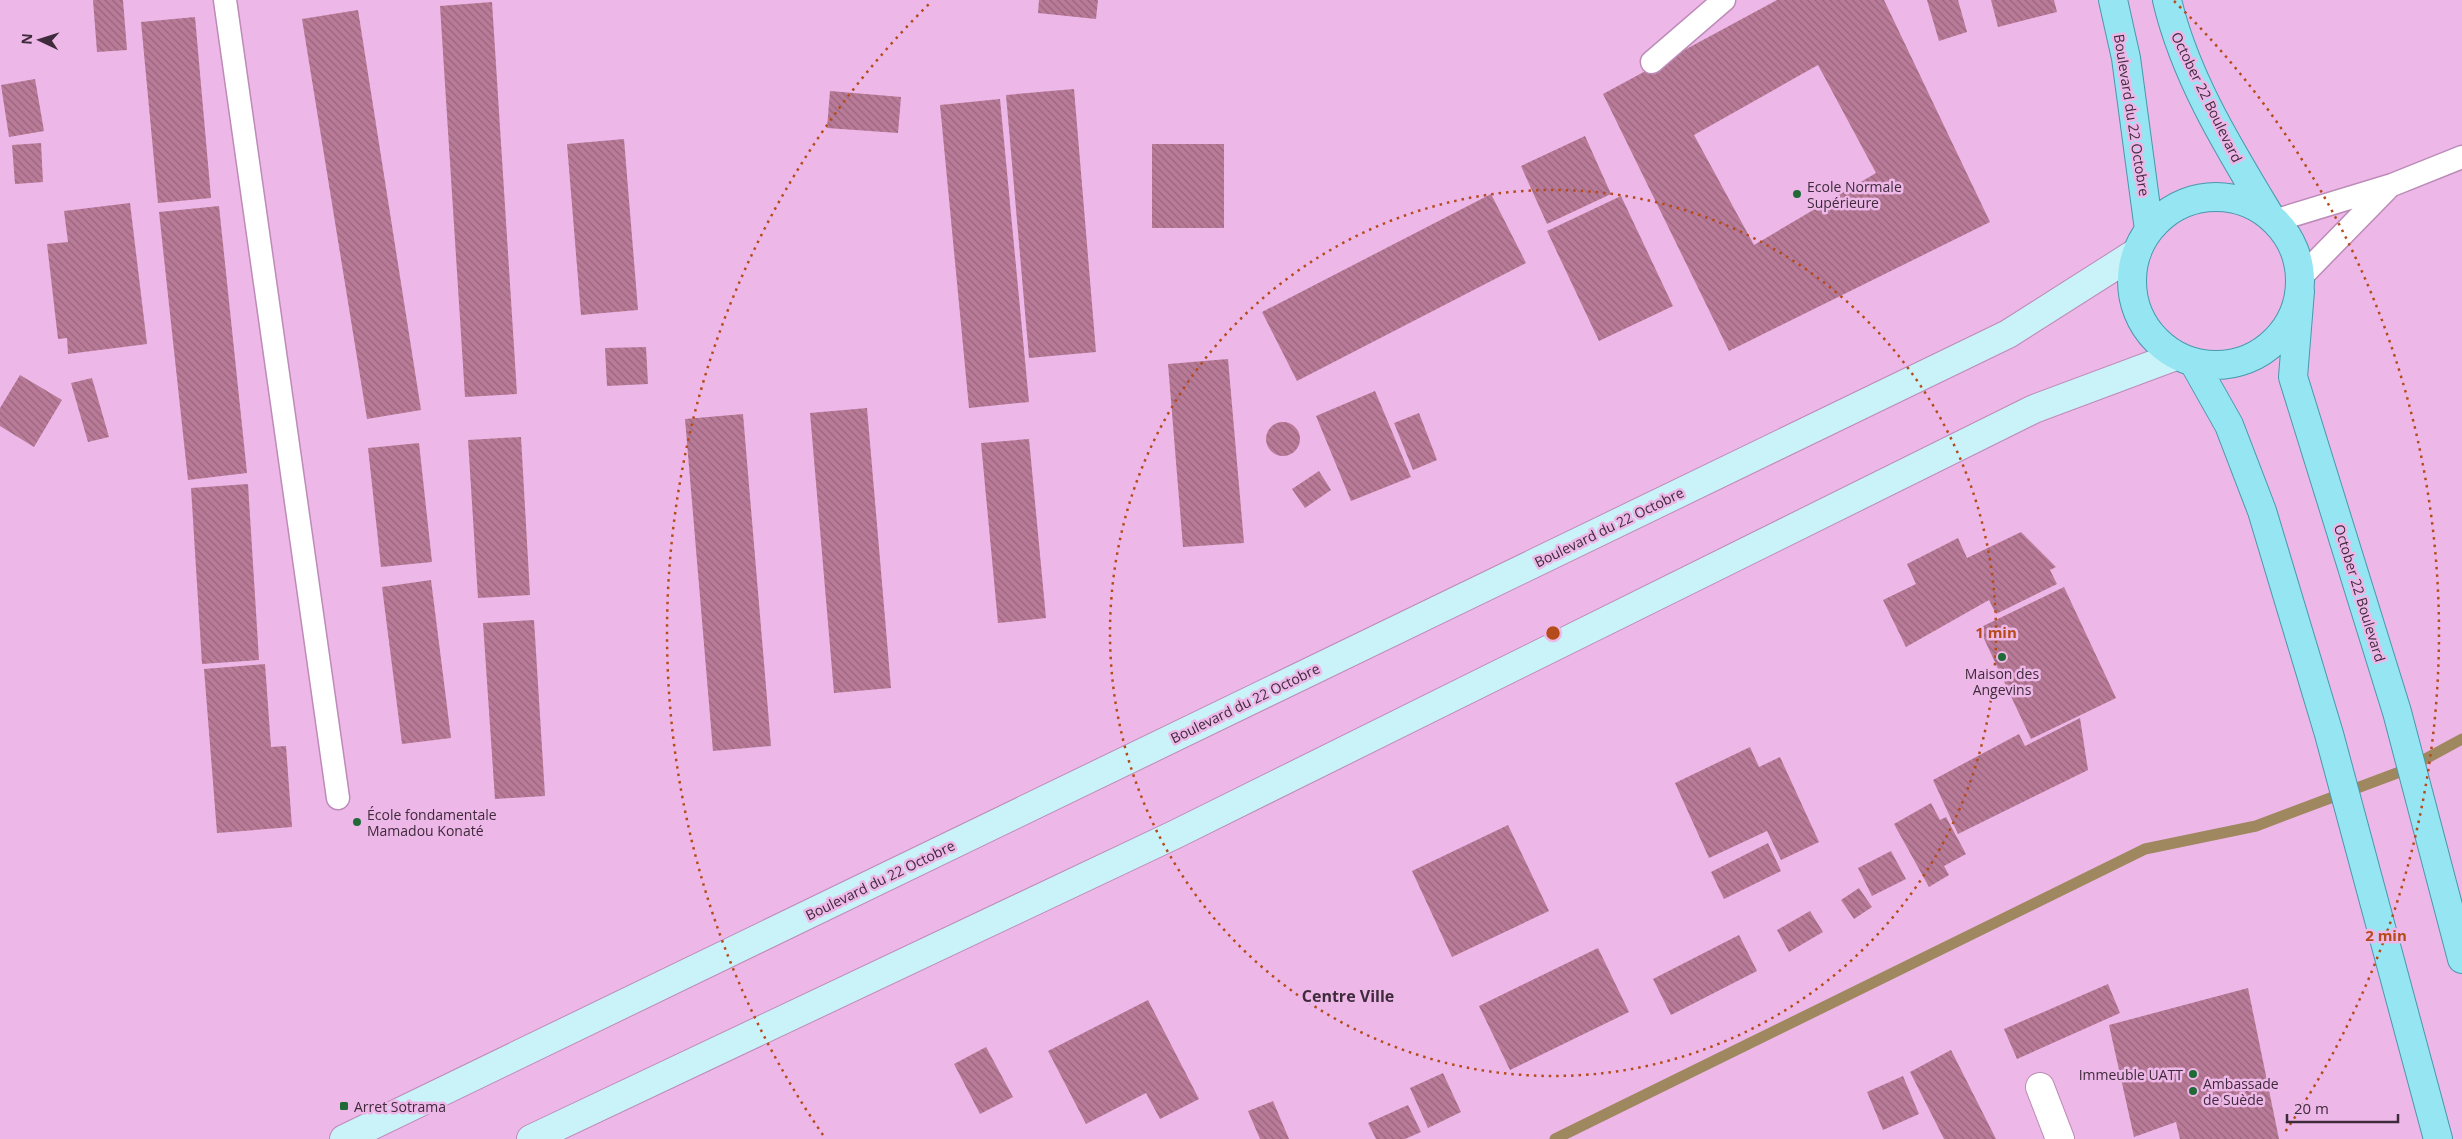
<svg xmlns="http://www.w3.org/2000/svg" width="2462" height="1139" font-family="'Open Sans',sans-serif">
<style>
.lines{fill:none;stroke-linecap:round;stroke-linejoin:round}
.stream{stroke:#9f885f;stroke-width:11}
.building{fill:url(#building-back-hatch);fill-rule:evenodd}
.service-casing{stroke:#bd8bb8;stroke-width:25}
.minor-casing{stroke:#bd8bb8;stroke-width:30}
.secondary-casing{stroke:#bd8bb8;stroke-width:30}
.primary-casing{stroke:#4998ad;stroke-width:30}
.service{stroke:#fff;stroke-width:22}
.minor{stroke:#fff;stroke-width:28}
.secondary{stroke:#caf2f9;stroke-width:28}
.primary{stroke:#95e5f2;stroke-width:28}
.ring{fill:none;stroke:#b54b1a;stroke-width:2.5;stroke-dasharray:2.5 5}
.poi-dot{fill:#206a38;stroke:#edb8e7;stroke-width:2}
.labels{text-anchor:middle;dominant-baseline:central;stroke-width:5;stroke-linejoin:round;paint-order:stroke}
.street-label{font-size:14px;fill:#3f2a3c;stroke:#edb8e7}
.poi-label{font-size:14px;fill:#3f2a3c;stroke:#edb8e7;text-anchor:start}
.quarter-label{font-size:16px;font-weight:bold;fill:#3f2a3c;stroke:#edb8e7}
.centre{fill:#b54b1a;stroke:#edb8e7;stroke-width:2.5}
.ring-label{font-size:15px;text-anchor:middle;font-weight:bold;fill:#b54b1a;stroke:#edb8e7;stroke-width:5;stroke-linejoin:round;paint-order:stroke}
</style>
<defs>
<pattern id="building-back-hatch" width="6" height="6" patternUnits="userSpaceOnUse" patternTransform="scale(1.25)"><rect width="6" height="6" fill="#b97b98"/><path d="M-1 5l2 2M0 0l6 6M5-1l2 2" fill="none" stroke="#98657d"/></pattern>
</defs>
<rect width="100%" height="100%" fill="#edb8e7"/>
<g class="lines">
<path class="stream" d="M1555,1139L2145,849L2256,826L2405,770L2462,739"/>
</g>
<path class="building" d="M93,0H123L127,50L97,52Z
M1039,0H1098L1096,19L1038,13Z
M1777,0H1884L1990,222L1729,351L1603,94ZM1818,65L1876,173L1754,245L1694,135Z
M1927,0H1958L1967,32L1939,41Z
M1991,0H2054L2057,12L1998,27Z
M492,2L517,394L465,397L440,6Z
M358,10L421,410L367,419L302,19Z
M195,17L211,198L158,203L141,22Z
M35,79L44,131L9,137L1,85Z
M1074,89L1096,352L1029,358L1006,95Z
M830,91L901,97L898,133L827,128Z
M1000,99L1029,402L969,408L940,105Z
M1585,136L1611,194L1547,224L1521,166Z
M624,139L638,310L581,315L567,144Z
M41,143L43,182L15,184L12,145Z
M1152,144H1224V228H1152Z
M1491,194L1526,263L1297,381L1262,312Z
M1621,196L1673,306L1599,341L1547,231Z
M130,203L147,344L68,354L67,338L58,339L47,244L68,242L64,211Z
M219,206L247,473L188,480L159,212Z
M646,347L648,384L607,386L605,348Z
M1228,359L1244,543L1183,547L1168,364Z
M20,375L62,400L34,447L0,426V408Z
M92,378L109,437L88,442L71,383Z
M1375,391L1411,477L1351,501L1316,416Z
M867,408L891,688L834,693L810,413Z
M1419,413L1437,460L1413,470L1394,423Z
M743,414L771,746L713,751L685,419Z
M1266 439a17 17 0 1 1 34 0a17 17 0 1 1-34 0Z
M521,437L530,595L478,598L468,440Z
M1029,439L1046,618L998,623L981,443Z
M419,443L432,562L381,567L368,448Z
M1319,471L1331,490L1305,508L1292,489Z
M248,484L259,660L202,664L191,488Z
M2021,532L2056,567L2050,570L2057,584L1996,614L1989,600L1906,647L1883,600L1916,584L1907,564L1958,538L1967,558Z
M431,580L451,738L402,744L382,587Z
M2064,587L2116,698L2031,739L1979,628Z
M534,620L545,796L495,799L483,623Z
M265,664L271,747L286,746L292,827L217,833L204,669Z
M2080,718L2088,770L1958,834L1933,780L2019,734L2025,746Z
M1750,747L1759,767L1780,757L1819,842L1781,860L1767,831L1709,858L1675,783Z
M1931,803L1940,820L1946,817L1966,854L1944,866L1949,875L1929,887L1894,824Z
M1508,825L1549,911L1452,957L1412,871Z
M1768,843L1781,871L1724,899L1711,872Z
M1891,851L1906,879L1872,896L1858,868Z
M1859,888L1872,907L1854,919L1841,900Z
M1810,911L1823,932L1789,952L1777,930Z
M1739,935L1757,971L1671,1015L1653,979Z
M1598,948L1629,1012L1510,1070L1479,1006Z
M2108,984L2120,1013L2017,1059L2004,1029Z
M2248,988L2279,1139H2180L2176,1122L2134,1137L2109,1025Z
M1148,1000L1199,1099L1160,1119L1146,1093L1086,1124L1048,1051Z
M986,1047L1013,1097L980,1114L954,1064Z
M1951,1050L1996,1139H1944L1910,1072Z
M1443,1073L1461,1112L1428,1128L1410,1088Z
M1903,1076L1919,1114L1883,1130L1867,1092Z
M1273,1101L1289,1139H1260L1248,1111Z
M1408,1105L1421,1132L1405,1139H1376L1368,1123Z"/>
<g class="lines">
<g class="service-casing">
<path id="service" d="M225,0L338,798
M1652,62L1724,0
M2274,221L2392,185L2462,157
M2299,279L2389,187"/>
</g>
<g class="minor-casing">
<path id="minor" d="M2040,1087L2060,1139"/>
</g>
<g class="secondary-casing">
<path id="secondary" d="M344,1139L2008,334L2137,252
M531,1139L1176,834L2034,409L2176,356"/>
</g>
<g class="primary-casing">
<path id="primary" d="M2113,0L2126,58L2149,230
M2167,0C2185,77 2229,148 2270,216
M2132 281a84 84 0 1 1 168 0a84 84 0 1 1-168 0Z
M2300,291L2293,377L2397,712L2462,959
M2194,363L2229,425L2262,511L2329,734L2438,1139"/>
</g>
<use href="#service" class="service"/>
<use href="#minor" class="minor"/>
<use href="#secondary" class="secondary"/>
<use href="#primary" class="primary"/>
</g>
<g class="ring">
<circle cx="1553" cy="633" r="443"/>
<path d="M823 1135A886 886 0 0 1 932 1M2174 1A886 886 0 0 1 2283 1135"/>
</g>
<g class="poi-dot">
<circle cx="1797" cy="194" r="5"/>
<circle cx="2002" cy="657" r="5"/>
<circle cx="357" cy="822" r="5"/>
<circle cx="2193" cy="1074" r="5"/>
<circle cx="2193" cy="1091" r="5"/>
<rect x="339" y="1101" width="10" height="10" rx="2.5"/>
</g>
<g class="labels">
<g class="street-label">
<text transform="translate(2207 97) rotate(64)">October 22 Boulevard</text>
<text transform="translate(2132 115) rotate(81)">Boulevard du 22 Octobre</text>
<text transform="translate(1609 527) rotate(-26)">Boulevard du 22 Octobre</text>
<text transform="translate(2360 593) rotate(73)">October 22 Boulevard</text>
<text transform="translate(1245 703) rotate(-26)">Boulevard du 22 Octobre</text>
<text transform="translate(880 880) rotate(-26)">Boulevard du 22 Octobre</text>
</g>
<g class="poi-label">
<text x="1807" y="186">Ecole Normale<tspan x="1807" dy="16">Supérieure</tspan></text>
<text x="2002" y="673" text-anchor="middle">Maison des<tspan x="2002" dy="16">Angevins</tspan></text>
<text x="367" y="814">École fondamentale<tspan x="367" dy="16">Mamadou Konaté</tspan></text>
<text x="2183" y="1074" text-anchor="end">Immeuble UATT</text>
<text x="2203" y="1083">Ambassade<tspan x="2203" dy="16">de Suède</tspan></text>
<text x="354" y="1106">Arret Sotrama</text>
</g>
<g class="quarter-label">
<text x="1348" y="996">Centre Ville</text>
</g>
</g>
<circle cx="1553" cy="633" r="8" class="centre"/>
<g class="ring-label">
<text x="1996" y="638">1 min</text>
<text x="2386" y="941">2 min</text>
</g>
<g transform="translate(40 40) rotate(274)" stroke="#edb8e7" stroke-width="4" paint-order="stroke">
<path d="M0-4L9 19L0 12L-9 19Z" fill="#3f2a3c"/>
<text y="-8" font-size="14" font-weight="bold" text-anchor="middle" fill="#3f2a3c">N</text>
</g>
<path d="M2287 1114v8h111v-8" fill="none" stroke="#3f2a3c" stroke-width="2.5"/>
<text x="2294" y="1114" font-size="15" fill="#3f2a3c" stroke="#edb8e7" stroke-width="4" paint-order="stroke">20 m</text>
</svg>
